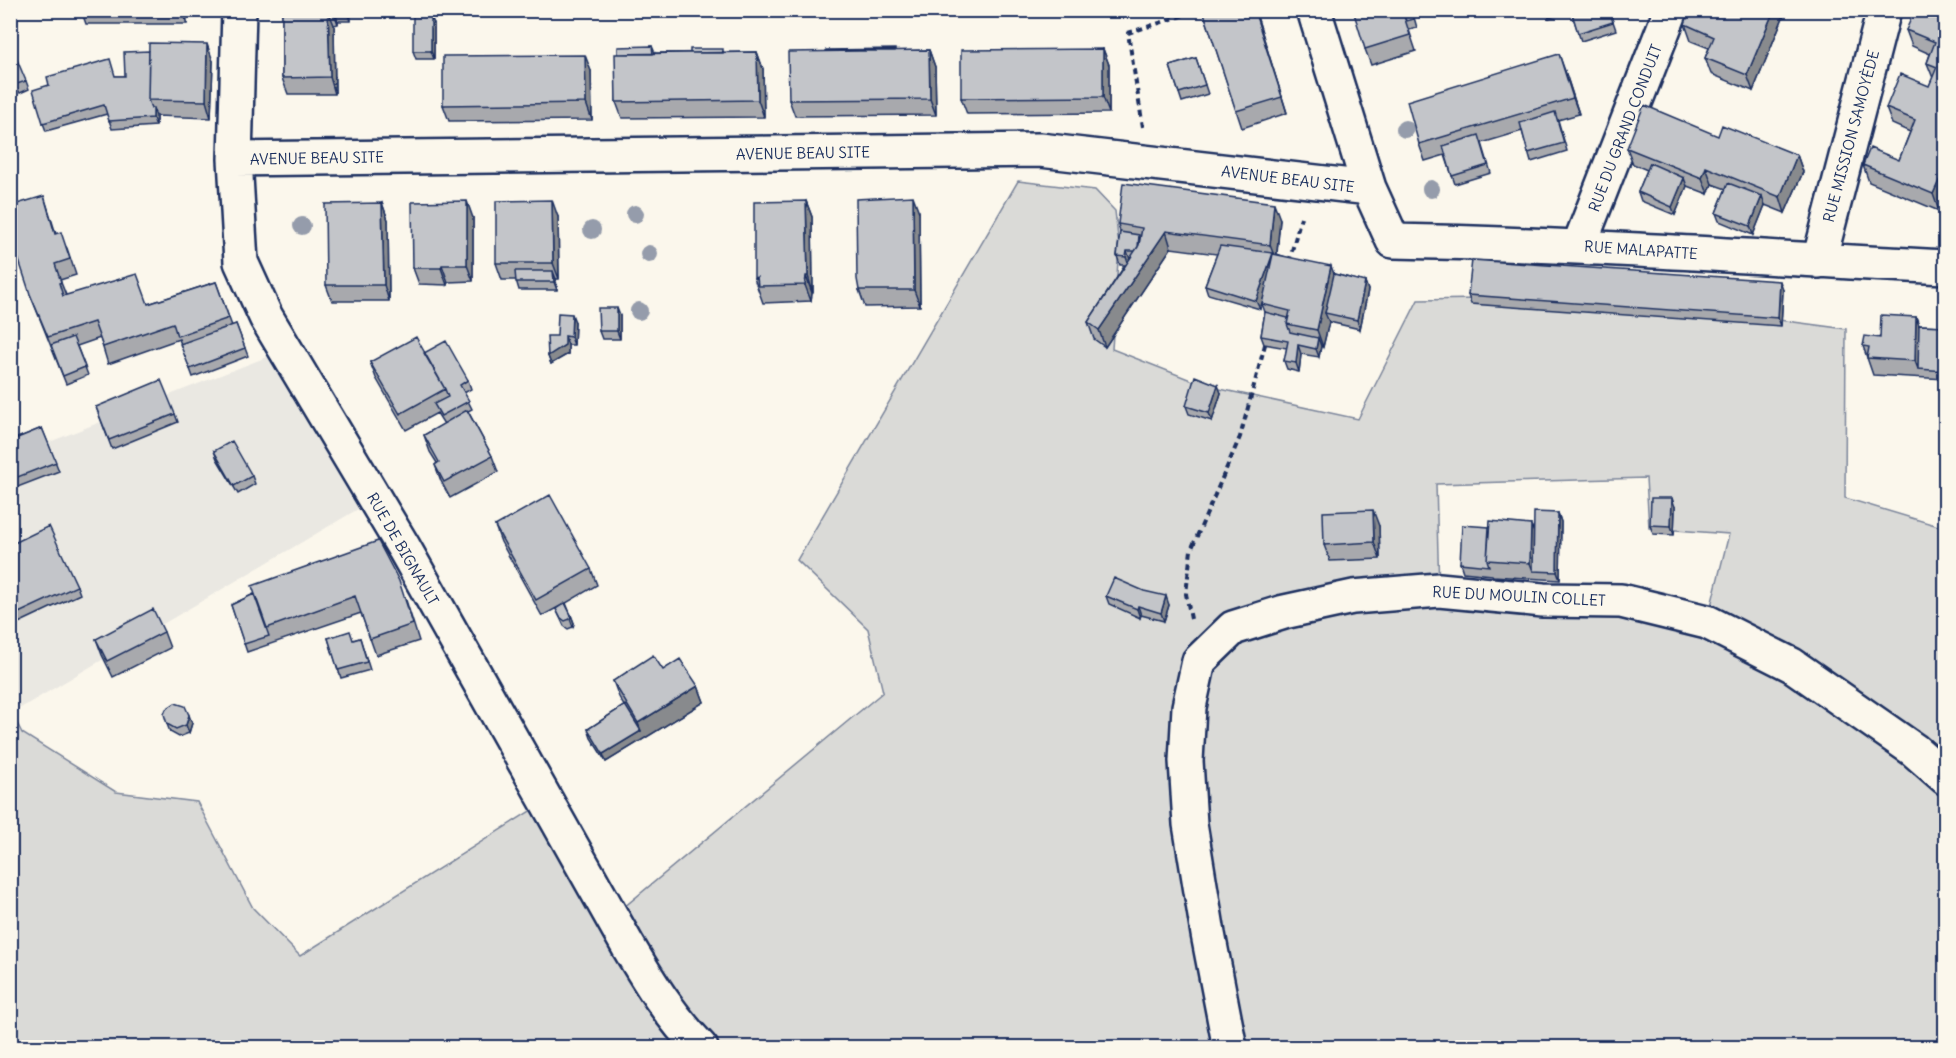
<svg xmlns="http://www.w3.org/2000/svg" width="1956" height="1058" font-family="Delius,sans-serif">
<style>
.built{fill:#eae8e2}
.green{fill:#dadad7;stroke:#7a849a;stroke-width:1.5;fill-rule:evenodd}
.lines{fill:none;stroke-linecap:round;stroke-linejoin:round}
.minor-casing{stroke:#1b2f5e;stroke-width:38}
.path{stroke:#1b2f5e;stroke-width:4;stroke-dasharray:6 4.5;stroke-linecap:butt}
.minor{stroke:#fbf7ec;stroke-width:33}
.tree{fill:#959cab}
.wall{fill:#a8a9ad;stroke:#1b2f5e;stroke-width:1.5}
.shaded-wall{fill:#888a8d;stroke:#1b2f5e;stroke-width:1.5}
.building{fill:#c3c5c9;stroke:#1b2f5e;stroke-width:1.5}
.labels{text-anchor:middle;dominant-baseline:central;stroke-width:5;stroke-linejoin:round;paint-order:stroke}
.street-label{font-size:15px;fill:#1b2f5e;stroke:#fbf7ec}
</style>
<rect width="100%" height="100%" fill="#fbf7ec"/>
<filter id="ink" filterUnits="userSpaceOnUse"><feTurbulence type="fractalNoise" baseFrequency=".0167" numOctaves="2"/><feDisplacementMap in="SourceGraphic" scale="12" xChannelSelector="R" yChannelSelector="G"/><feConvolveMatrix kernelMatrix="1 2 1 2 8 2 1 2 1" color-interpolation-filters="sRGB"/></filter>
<g filter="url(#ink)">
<path class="built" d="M285,350L375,499L12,713L11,709V457Z"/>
<path class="green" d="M1018,181L1095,190L1115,211L1119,246L1112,349L1206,386L1358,419L1418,300L1480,299L1764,318L1846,329L1845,498L1945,528V1047H11L10,709L22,733L116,792L197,802L253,908L300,956L546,801L612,917L883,692L868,629L797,560ZM1646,478L1649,528L1729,534L1707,622L1439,590L1436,484Z"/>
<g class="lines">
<g class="minor-casing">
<path id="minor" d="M239,10L235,159L241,262L266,317L404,548L628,946C650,983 670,1016 701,1048
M1314,10L1369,188L1393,241C1577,244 1761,258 1946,267
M235,159L1040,150L1369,188
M1579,246L1671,10
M1819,261L1884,10
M1230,1048L1208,934L1190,824L1186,761L1189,707L1199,661L1233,628L1284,612L1353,597L1439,590L1543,600L1621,601L1707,622L1792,665L1914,750L1946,778"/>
</g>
<path class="path" d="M1143,127L1128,33L1200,10
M1289,262L1301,217
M1191,619L1186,594L1191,550L1240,437L1266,341"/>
<use href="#minor" class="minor"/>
</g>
<g class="tree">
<circle cx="1405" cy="129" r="9"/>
<circle cx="1431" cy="189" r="9"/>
<circle cx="635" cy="214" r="9"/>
<circle cx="302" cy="226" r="9"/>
<circle cx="592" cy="230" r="9"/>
<circle cx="649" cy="254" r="9"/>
<circle cx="639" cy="311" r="9"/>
</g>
<path class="wall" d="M81,10H186L187,24H86Z
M282,10H350L351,21H338V24L334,25L335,94H288L282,78Z
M1001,10H1026L1027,15L1003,16Z
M1057,10H1083V14L1058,15Z
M1203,10H1255L1287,113L1242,128Z
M1412,10L1417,28L1409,30L1416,51L1371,65L1365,49Z
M1547,10H1609L1616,30L1581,41L1571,11L1549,18Z
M1690,10H1786L1753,91L1711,74L1705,58L1709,48L1691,41L1685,24Z
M1946,10V195L1939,211L1869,182L1863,165L1899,160L1910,132L1892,124L1886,108L1929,86L1933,78L1927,63L1930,54L1912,46L1906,30Z
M434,24V59H416L413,51Z
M652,46L655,53L757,52L763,69L764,117L622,118L616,102L618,54Z
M1103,49L1109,65V113L967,114L961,98Z
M929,50L935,67L936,115L795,116L789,100L895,51Z
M10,58L26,81L29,89L20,93L10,80Z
M1196,58L1208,94L1182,102L1170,66Z
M213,61L211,118L156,116V126L112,129L107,114L46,131L43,123L116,76H125Z
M591,71L592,120L449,121L443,105Z
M1565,71L1579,114L1558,120L1567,151L1531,162L1522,131L1482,143L1491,173L1455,184L1445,155L1425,161L1419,144Z
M1718,136L1797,155L1803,172L1785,213L1765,205L1753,235L1719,221L1716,213L1726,189L1712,184L1708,194L1687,186L1675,215L1641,201L1638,192L1647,170L1633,164L1627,148Z
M44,196L56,234L67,248L76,275L60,280L66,295L148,304L216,282L232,326L236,324L248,356L193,377L179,339L108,364L100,338L77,346L88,375L66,384L30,294Z
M806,201L812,217L813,293H812L811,301L763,303L754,278Z
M382,203L388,220L389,301H332L326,285Z
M919,212L920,306L865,307L859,290Z
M558,217L559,279H556L557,290H519L516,280H502L496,263Z
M473,218V281L448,282L447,285L419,284L413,268Z
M1280,219L1277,254L1334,274L1365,282L1368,290L1360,329L1329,322L1323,347L1321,346L1319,357L1301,354L1299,372L1287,369L1284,361L1287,348L1264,344L1261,336L1265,312L1262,304L1263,298L1260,309L1208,294L1205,285L1217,254L1171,248L1105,347L1094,339L1088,322L1125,265H1120L1117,256L1120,232L1118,224Z
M1783,290L1781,326L1471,304L1468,295Z
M620,316V339H602L599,331Z
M1916,317L1919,325L1945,326L1946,321V379L1873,375L1863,346Z
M575,322L574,345H568V354L551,364L548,356L557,336Z
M425,353L468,380L471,389L464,393L472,409L468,411L492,456L498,472L450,498L441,481L435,465L437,463L430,452L424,435L444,424L437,413L406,430L376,378L370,362Z
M1221,393L1212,421L1189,414L1186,406Z
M96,407L175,414L178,422L112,449Z
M42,428L59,471L10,490V441Z
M214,451L252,476L255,484L238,494L217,459Z
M1675,507L1674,535L1653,534L1650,525Z
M1558,513L1561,522L1560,580L1493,576L1492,575L1463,572L1460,563L1489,527L1531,525L1534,532Z
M495,526L591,569L597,585L566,603L574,623L573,627L568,629L564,626L556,609L564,604L542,616L501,542Z
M1379,526L1380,559L1330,561L1324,545Z
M10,545L77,586L80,594L10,627Z
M254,594L405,597L419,641L376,655L361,613L247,652L231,605Z
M1106,596L1169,605L1164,621L1141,615L1140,618L1109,604Z
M164,632L170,648L113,677L102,655L96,639Z
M328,638L353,640L360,638L370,670L341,678Z
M663,670L698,686L704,702L606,762L591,738L588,729L624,706L619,697L613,681Z
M192,723L189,733L179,737L170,732L167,724Z"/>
<path class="shaded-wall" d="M182,10H186L187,24Z
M328,10L334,25L335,94L330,77Z
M333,10H338L335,12L338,21V24Z
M347,10H350L351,21L348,13Z
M1254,10H1255L1287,113L1282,97Z
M1774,10H1786L1753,91L1747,75Z
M431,16L434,24V59L431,51Z
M207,44L213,61L211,118L206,101Z
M1103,49L1109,65V113L1103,97Z
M929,50L935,67L936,115L930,99Z
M757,52L763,69L764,117L758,100Z
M1559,54L1565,71L1579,114L1573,98Z
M585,55L591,71L592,120L586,103Z
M153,108L156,116V126L153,118Z
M1797,155L1803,172L1785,213L1780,197Z
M1946,165V195L1939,211L1933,194Z
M1706,167L1712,184L1708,194L1702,178Z
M1684,178L1687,186L1675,215L1672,207Z
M913,196L919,212L920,306L914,290Z
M1762,196L1765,205L1753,235L1750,226Z
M552,200L558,217L559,279L553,263Z
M467,201L473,218V281L467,265Z
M806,201L812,217L813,293L808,276Z
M382,203L388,220L389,301L384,285Z
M1274,203L1280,219L1276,261L1270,245Z
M1166,231L1171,248L1105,347L1099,330Z
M1127,251L1130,259L1129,266L1126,257Z
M1273,253L1276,261L1260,309L1256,301Z
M442,265L448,282L447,285L441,268Z
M1331,266L1337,282L1325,313L1329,322L1323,347L1317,330Z
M553,271L556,279L557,290L554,282Z
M806,276L812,293L811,301L805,285Z
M1780,281L1783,290L1781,326L1778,318Z
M1365,282L1368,290L1360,329L1357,320Z
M617,308L620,316V339L617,331Z
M572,314L575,322L574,345L571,337Z
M1916,317L1922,334L1918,369L1915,361Z
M565,336L568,345V354L551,364L548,356Z
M1318,338L1321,346L1319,357L1316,349Z
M1298,345L1301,354L1299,372L1296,363Z
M1218,385L1221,393L1212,421L1209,413Z
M1672,498L1675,507L1674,535L1671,526Z
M1373,510L1379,526L1380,559L1374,542Z
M1558,513L1561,522L1560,580L1557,572Z
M1531,525L1537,541L1533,571L1530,563Z
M1166,596L1169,605L1164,621L1161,613Z
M1138,606L1141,615L1140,618L1137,609Z
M571,615L574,623L573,627L570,619Z
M698,686L704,702L606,762L603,754L641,731L638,723Z
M189,715L192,723L189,733L186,725Z"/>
<path class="building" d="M282,10H328L330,77L282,78Z
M335,10H347L348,13L335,12Z
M1203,10H1254L1282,97L1236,111Z
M1353,10H1402L1410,35L1365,49Z
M1403,10H1411L1414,19L1406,21Z
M1571,10H1609L1613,22L1578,33Z
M1690,10H1774L1747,75L1705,58L1714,37L1685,24Z
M1915,10H1946V165L1933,194L1863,165L1870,148L1899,160L1915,120L1886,108L1900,74L1929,86L1937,67L1927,63L1935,42L1906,30Z
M413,16H431V51H413Z
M149,43L207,44L206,101L148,100Z
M652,46L653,54H618V47Z
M690,49H723V53H690Z
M895,49V51H826V50Z
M1103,49V97L961,98V50Z
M929,50L930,99L789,100L788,52Z
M149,51L148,100L151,108H153V118L109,121L104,105L43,123L33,90L49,85L47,77L110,59L115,76H125L124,52Z
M757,52L758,100L616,102L615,54Z
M1559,54L1573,98L1419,144L1407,101Z
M15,55L26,81L17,84L10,76V58Z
M585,55L586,103L443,105V56Z
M1196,58L1205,85L1179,93L1170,66Z
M1644,105L1718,136L1722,125L1797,155L1780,197L1706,167L1702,178L1627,148Z
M1555,112L1564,143L1528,153L1520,123Z
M1479,135L1488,165L1452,176L1443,146Z
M1650,163L1684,178L1672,207L1638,192Z
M1123,183L1274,203L1270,245L1166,231L1099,330L1088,322L1139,245L1142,228L1118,224Z
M1728,183L1762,196L1750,226L1716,213Z
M44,196L55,234L61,232L70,259L55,264L61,282L59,283L63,296L137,274L148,304L216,282L229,318L177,336L173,323L103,347L94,322L48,337L30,294L10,233V206Z
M913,196L914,290H859L857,279L856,199Z
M552,200L553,263H496V201Z
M467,201V265H442L441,268H413L412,202Z
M806,201L808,276H806L805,285L758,286L757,277L754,278V202Z
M382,203L384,285H326L325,204Z
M1120,232L1139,235L1138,247L1135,251H1127L1126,257L1117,256Z
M1220,246L1273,253L1256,301L1205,285Z
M1273,254L1331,266L1317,330L1287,324L1290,311L1262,304Z
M1472,260L1780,281L1778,318L1468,295Z
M515,271H553L554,282H516Z
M1334,274L1365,282L1357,320L1325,313Z
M598,308H617V331H599Z
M1265,312L1288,318L1287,324L1290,332L1318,338L1316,349L1298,345L1296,363L1284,361L1288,341L1261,336Z
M558,313L572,314L571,337L565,336V345L548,356L547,336H557Z
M1881,315L1916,317L1915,361L1867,358L1869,347L1863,346L1865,336L1880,338Z
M1946,321V364L1943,363Z
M236,324L245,348L190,369L180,344Z
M1919,325L1945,326L1943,363L1946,371L1918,369Z
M73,337L85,367L63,376L51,345Z
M416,337L445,389L400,414L370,362Z
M446,341L468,380L460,385L469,401L441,416L434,404L448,397L445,389L424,353Z
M1195,376L1218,385L1209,413L1186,406Z
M161,380L175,414L109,440L96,407Z
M467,410L492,456L444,482L435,465L439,462L424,435Z
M42,428L56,462L10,480V441Z
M232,441L252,476L234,486L214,451Z
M550,495L591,569L536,600L495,526Z
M1651,498H1672L1671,526L1650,525Z
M1373,510L1374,542L1324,545L1323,512Z
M1534,512L1558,513L1557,572L1533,571Z
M1490,521L1531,525L1530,563L1487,560Z
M1462,525L1489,527L1487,560L1489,566L1460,563Z
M49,526L77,586L10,617V545Z
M378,541L399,581L413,624L370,639L355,596L267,628L252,586Z
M1114,578L1144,591L1166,596L1161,613L1138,606L1137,609L1106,596Z
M254,594L269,636L244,644L231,605Z
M565,603L571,615L570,619L565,621L560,617L556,609Z
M153,609L164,632L107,661L96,639Z
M350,631L353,640L360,638L367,662L338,670L328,638Z
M653,655L663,670L680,659L698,686L638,723L613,681Z
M175,703L185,706L189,715L186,725L176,729L167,724L164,714L166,709Z
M625,705L641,731L603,754L588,729Z"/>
</g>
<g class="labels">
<g class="street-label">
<text transform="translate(1625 128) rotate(-69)">RUE DU GRAND CONDUIT</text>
<text transform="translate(1851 136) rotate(-75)">RUE MISSION SAMOYÈDE</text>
<text transform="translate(803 153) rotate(-1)">AVENUE BEAU SITE</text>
<text transform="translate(317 158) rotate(-1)">AVENUE BEAU SITE</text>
<text transform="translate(1288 179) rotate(7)">AVENUE BEAU SITE</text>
<text transform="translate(1641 250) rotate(4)">RUE MALAPATTE</text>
<text transform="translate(403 549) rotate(60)">RUE DE BIGNAULT</text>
<text transform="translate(1519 596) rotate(3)">RUE DU MOULIN COLLET</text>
</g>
</g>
<rect width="1956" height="1058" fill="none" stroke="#fbf7ec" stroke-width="36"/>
<rect x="18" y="18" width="1920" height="1022" fill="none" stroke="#1b2f5e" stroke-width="2" filter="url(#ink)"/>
</svg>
